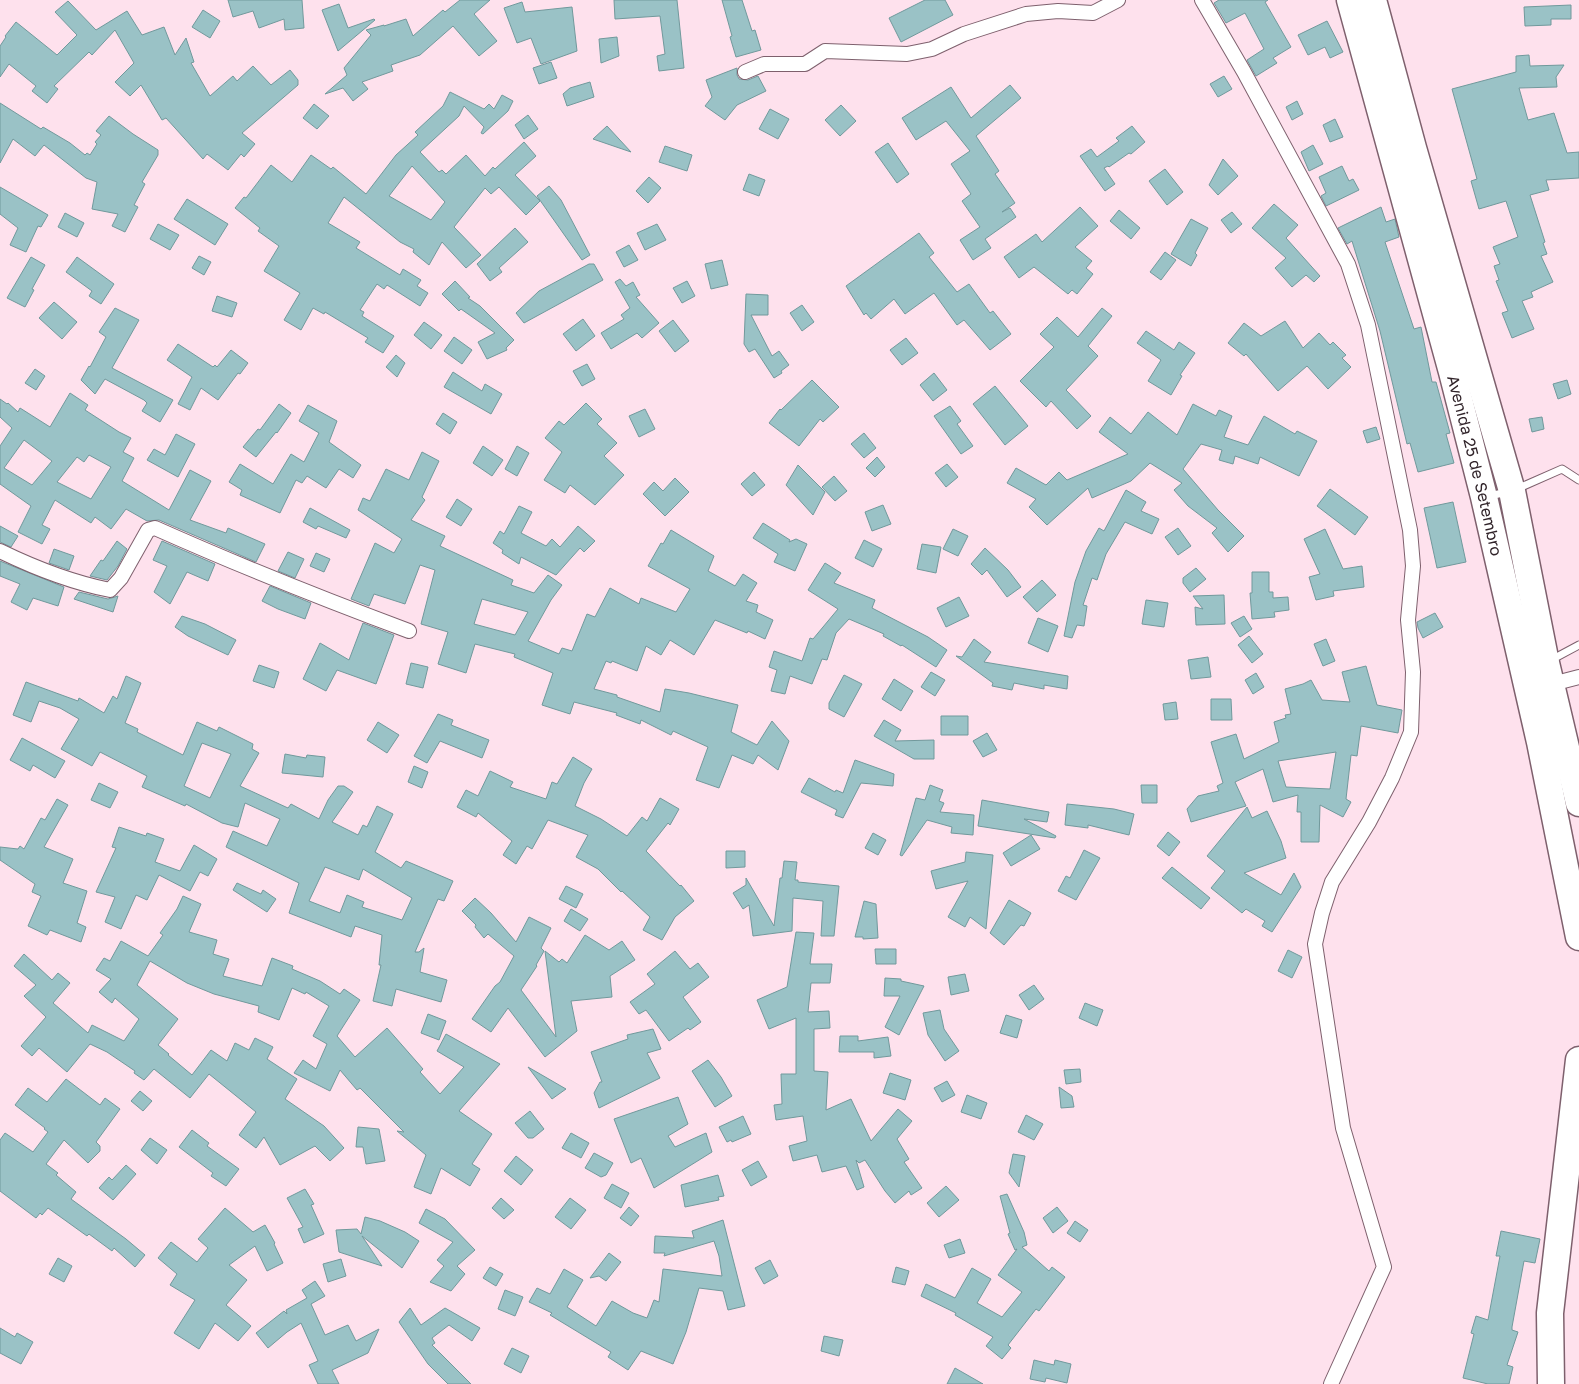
<svg xmlns="http://www.w3.org/2000/svg" width="1579" height="1384" font-family="'Golos Text',sans-serif">
<style>
.building{fill:#9ac2c6;stroke:#71999c;fill-rule:evenodd}
.lines{fill:none;stroke-linecap:round;stroke-linejoin:round}
.lane-casing{stroke:#7e606d;stroke-width:9}
.street-casing{stroke:#7e606d;stroke-width:16}
.highway-casing{stroke:#7e606d;stroke-width:29}
.lane{stroke:#fff;stroke-width:7}
.street{stroke:#fff;stroke-width:14}
.highway{stroke:#fff;stroke-width:26}
.labels{text-anchor:middle;dominant-baseline:central;stroke-width:4.5;stroke-linejoin:round;paint-order:stroke}
.street-label{font-size:16px;fill:#31242a;stroke:#fff}
</style>
<rect width="100%" height="100%" fill="#fee1ed"/>
<path class="building" d="M228,0H302L304,28L285,30L284,19L259,28L253,11L233,17Z
M460,0H490L474,14L497,41L479,56L453,26L420,55L391,65L393,71L362,82L368,89L353,101L343,88L325,94L347,75L344,68L371,35L366,30L384,25V26L406,19L413,36L443,10L445,12Z
M614,0H677L684,68L659,71L657,56L665,54L660,16L615,19Z
M722,0H742L752,31L755,30L761,50L736,57L730,37L732,36Z
M925,0H945L953,15L901,42L889,18Z
M1219,0H1268L1265,2L1291,47L1273,58L1277,63L1256,76L1247,60L1264,49L1245,13L1226,23L1214,3Z
M68,1L96,30L127,11L142,35L164,27L175,55L186,38L194,62L191,63L210,96L233,76L237,81L253,66L271,85L290,70L298,80V85L242,133L255,144L244,157L241,154L228,170L207,154L203,159L166,118L162,120L141,85L130,96L115,82L134,63L115,30L92,55L89,52L54,86L58,89L47,103L32,91L36,86L9,64L0,77V46L6,37L5,36L16,22L57,55L77,35L55,12Z
M522,2L525,12L572,7L577,51L541,64L531,38L517,43L504,8Z
M339,4L348,28L374,19L375,20L338,51L322,10Z
M1571,5V19H1551V25L1525,26L1524,7Z
M203,10L220,21L210,38L192,27Z
M1327,21L1343,52L1330,58L1325,47L1308,55L1298,35Z
M617,37L619,56L601,63L599,39Z
M1529,55L1530,66L1564,65L1556,77L1557,87L1519,88L1528,120L1554,113L1567,153L1579,152V178L1546,180L1549,190L1530,195L1545,242L1543,243L1547,254L1541,256L1553,282L1531,292L1533,297L1522,301L1534,329L1512,338L1502,313L1508,311L1496,281L1499,280L1494,266L1500,264L1493,247L1518,237L1506,201L1479,209L1471,181L1477,179L1452,89L1516,72V56Z
M551,62L557,78L539,84L533,68Z
M737,68V75L739,79L748,80L758,76L766,91L737,105L725,120L705,106L712,97L706,80Z
M1224,76L1232,89L1218,97L1210,84Z
M590,82L594,97L567,106L563,94L570,88Z
M1010,85L1021,98L976,136L999,171L995,174L1015,203L1002,212L1010,208L1016,217L985,239L991,248L973,260L960,240L980,227L962,201L971,194L951,164L970,151L946,121L916,140L902,118L951,87L971,118Z
M450,92L484,109L489,104L494,109L502,95L513,101L508,111L483,134L481,133L484,127L464,106L459,116L420,152L439,172L442,170L446,174L466,155L485,176L493,167L495,169L524,142L536,156L515,175L540,201L526,215L499,187L491,194L485,188L454,227L481,255L466,268L442,242L429,265L413,252L414,249L400,242L344,197L328,223L360,242L356,248L400,275L403,269L421,280L417,286L428,293L420,306L387,285L384,289L377,284L360,310L364,312L362,316L394,336L383,353L365,342L368,338L325,312L324,314L313,308L301,330L284,320L300,293L264,271L279,246L258,231L260,228L235,208L244,197L246,198L271,165L292,182L311,155L331,169L333,167L366,194L396,155L418,135L415,132L443,106ZM412,166L445,202L431,220L389,196Z
M1297,101L1303,114L1292,120L1286,107Z
M0,103L41,129L43,127L70,143L85,155L87,153L90,155L97,144L95,142L101,135L96,131L109,116L133,134L158,150V155L142,182L145,184L134,205L138,207L125,232L112,226L118,214L92,209L97,182L86,178L44,145L35,156L13,139L0,163Z
M314,104L329,116L317,129L303,118Z
M841,105L856,121L840,136L825,120Z
M770,109L789,119L778,139L759,129Z
M528,115L538,129L524,139L515,125Z
M1335,119L1343,137L1330,142L1323,125Z
M607,126L631,152L593,139Z
M1132,126L1145,142L1131,154L1129,153L1109,167L1108,166L1104,168L1115,184L1105,191L1080,156L1091,149L1097,157L1119,141L1116,138Z
M888,143L909,174L897,183L875,152Z
M1313,145L1323,164L1309,171L1301,152Z
M665,146L692,155L687,171L659,162Z
M1223,159L1238,176L1218,195L1209,185Z
M1342,166L1349,181L1353,179L1359,190L1326,206L1321,196L1326,193L1319,177Z
M1165,169L1183,192L1167,205L1149,181Z
M749,174L765,180L759,196L743,190Z
M649,177L661,188L648,203L636,191Z
M549,186L561,200L590,255L582,260L537,196Z
M0,187L48,215L41,227L38,226L26,252L10,245L18,228L0,214Z
M187,199L228,224L215,245L174,219Z
M1274,204L1298,225L1286,238L1320,276L1314,282L1306,275L1292,287L1275,268L1286,258L1252,228Z
M1080,207L1098,226L1075,247L1092,261L1086,268L1093,274L1077,294L1072,290L1068,294L1034,267L1019,278L1004,257L1036,234L1042,242Z
M1381,207L1386,222L1395,219L1399,237L1385,242L1414,329L1421,327L1432,382H1436L1450,433L1446,434L1454,463L1418,472L1410,443L1407,444L1380,331L1352,241L1347,244L1338,228Z
M1119,210L1140,228L1131,239L1110,221Z
M1232,212L1242,224L1231,233L1221,220Z
M65,213L84,223L77,237L58,227Z
M1191,219L1208,228L1195,253L1197,255L1191,266L1171,254Z
M158,224L179,235L170,250L150,239Z
M657,224L666,240L645,250L637,233Z
M515,228L528,242L499,268L502,272L490,281L477,264Z
M919,233L934,253L929,257L957,292L969,284L990,313L993,311L1011,334L990,350L964,320L957,325L934,293L905,314L894,299L871,319L866,313L864,315L846,286Z
M629,245L638,260L624,267L616,252Z
M1165,252L1176,260L1161,280L1150,272Z
M199,256L211,262L204,275L192,268Z
M31,257L45,265L32,289L34,290L25,307L7,298Z
M77,257L114,284L101,304L89,296L92,291L66,272Z
M722,260L728,285L711,289L705,264Z
M589,264H594L603,280L524,323L516,313L539,291Z
M620,279L626,286L633,282L640,295L636,297L659,323L642,338L637,333L611,349L601,333L624,319L621,315L630,308L615,282Z
M455,281L470,297L468,298L480,306L514,340L506,348L507,350L487,359L478,342L495,333L461,309L459,311L442,294Z
M687,281L695,296L682,303L673,288Z
M746,294L768,295V315H751L772,356L779,351L789,365L781,371L782,373L774,378L755,349L749,352L744,344Z
M217,296L237,303L232,317L212,311Z
M54,302L77,322L62,339L39,318Z
M802,305L814,322L802,331L790,313Z
M115,308L139,320L112,368L173,400L160,422L142,411L147,403L144,400L105,379L95,394L81,380L89,366L90,367L106,337L99,332Z
M1102,308L1112,316L1088,346L1098,356L1066,390L1091,416L1077,429L1051,401L1046,407L1020,381L1054,347L1040,334L1057,317L1078,337Z
M583,319L595,336L576,351L563,334Z
M673,320L689,341L675,352L659,331Z
M1285,321L1303,348L1319,333L1330,345L1333,342L1346,355L1342,358L1351,367L1328,389L1307,366L1278,391L1246,354L1244,356L1228,343L1244,323L1261,336Z
M424,322L442,335L431,349L414,335Z
M1146,331L1174,350L1179,342L1195,353L1180,375L1182,376L1171,395L1148,381L1161,360L1137,343Z
M454,337L472,350L462,364L444,351Z
M906,338L918,353L902,365L890,350Z
M178,344L213,367L215,365L217,367L231,350L248,363L240,374L238,373L218,400L201,388L190,410L178,404L192,377L167,360Z
M396,355L405,363L397,377L386,367Z
M587,364L595,379L582,386L573,371Z
M35,369L45,376L36,390L25,383Z
M453,372L482,391L485,384L502,394L491,414L444,387Z
M934,373L947,390L933,401L920,385Z
M812,380L839,407L823,422L820,419L799,446L769,423L780,409L781,410Z
M1567,380L1571,394L1558,399L1553,384Z
M995,386L1028,426L1005,445L973,404Z
M70,393L88,405L85,410L119,432L131,438L123,452L134,458L122,481L169,510L190,470L211,481L190,520L226,533L228,528L265,544L256,562L159,520L147,521L126,509L111,529L95,517L91,523L55,500L42,525L50,529L42,544L18,532L31,506L0,484V446L12,428L0,417V399L7,404L8,403L18,412L20,408L50,427ZM24,440L52,461L32,485L4,468ZM89,455L111,467L91,499L57,482L77,457L84,462Z
M586,403L602,419L597,424L617,443L604,456L624,475L595,505L570,485L565,493L544,480L562,452L545,438L559,421L564,425Z
M279,404L291,413L277,433L276,432L256,457L243,447L258,429L260,430Z
M1193,404L1216,416L1219,410L1232,416L1224,437L1248,445L1264,416L1295,434L1297,431L1317,441L1299,476L1260,457L1258,464L1235,456L1233,464L1219,460L1222,450L1201,444L1183,469L1218,510L1244,536L1228,552L1212,533L1217,528L1188,506L1174,490L1182,483L1150,463L1131,481L1092,498L1088,488L1047,525L1029,507L1036,499L1007,483L1016,468L1046,485L1059,472L1067,480L1128,454L1099,432L1110,417L1131,434L1148,412L1177,435Z
M308,405L337,421L329,442L361,465L353,478L339,469L326,488L307,476L302,483L296,480L280,513L240,495L242,490L229,482L240,464L273,484L291,454L304,462L319,433L299,421Z
M950,406L961,421L957,424L973,446L961,454L934,416Z
M645,409L655,429L639,437L629,416Z
M443,413L457,422L450,434L436,424Z
M1542,417L1544,429L1532,432L1529,419Z
M1376,427L1380,439L1367,443L1363,431Z
M864,433L876,448L864,458L851,444Z
M176,434L195,444L178,477L147,460L154,449L165,455Z
M483,446L503,460L492,476L473,463Z
M517,446L529,453L517,476L505,469Z
M422,452L439,461L422,497L425,500L411,520L445,536L440,546L513,580L511,585L534,593L548,575L562,585L551,600L528,641L559,654L562,648L572,651L587,614L595,617L610,588L639,604L641,598L676,612L690,589L648,566L661,543L663,544L671,530L714,556L708,571L735,586L743,574L757,583L746,601L758,605L756,612L773,620L765,639L748,631L747,633L715,620L694,655L670,640L661,655L646,646L637,671L612,661L611,663L606,661L594,689L617,695V697L660,712L665,689L689,693L738,705L731,732L757,745L772,721L789,741L778,770L758,755L753,764L732,755L719,788L696,780L708,747L673,731L671,735L641,720L640,724L616,715L617,713L574,702L570,714L542,705L553,673L514,657L515,654L475,644L466,673L438,664L448,632L421,624L435,570L420,565L405,604L374,594L369,606L351,599L375,543L394,553L402,539L358,510L363,498L370,501L386,469L409,480ZM482,599L528,612L515,635L474,624Z
M877,457L885,467L875,477L866,468Z
M947,464L958,477L946,487L935,473Z
M798,465L825,492L813,515L786,485Z
M754,472L765,485L752,496L741,484Z
M834,476L847,491L835,501L822,487Z
M675,478L689,492L665,516L643,494L654,482L663,491Z
M1330,489L1368,517L1355,535L1317,506Z
M1126,490L1146,502L1141,511L1159,519L1152,534L1125,522L1106,554L1097,580L1092,578L1083,605L1087,606L1084,626L1077,625L1072,638L1064,636L1075,582L1086,551L1099,528L1104,531Z
M457,499L472,509L461,526L446,517Z
M1453,502L1466,562L1437,568L1424,508Z
M883,505L891,524L872,531L865,512Z
M519,506L532,512L521,533L546,546L552,539L560,547L578,526L595,541L584,552L580,548L556,575L521,557L519,564L502,553L503,550L493,543L500,531L504,534Z
M310,508L350,530L346,538L318,526L316,529L303,522Z
M763,523L790,540L789,542L796,539L807,544L795,571L774,562L778,554L753,538Z
M0,526L18,536L11,547L0,542Z
M1178,528L1191,546L1178,555L1165,537Z
M953,529L968,536L958,556L943,549Z
M1325,529L1343,569L1362,566L1364,587L1333,591L1334,596L1316,600L1309,577L1320,574L1304,539Z
M864,540L882,549L873,567L855,558Z
M117,541L127,549L118,566L107,580L90,576L101,560L103,561Z
M162,541L215,564L208,581L187,572L170,604L154,592L167,566L153,560Z
M922,544L941,547L936,573L917,569Z
M985,548L1008,570L1021,587L1007,597L987,570L982,575L971,564Z
M54,549L74,556L69,570L49,563Z
M288,552L304,559L295,578L278,571Z
M316,553L330,559L324,572L310,566Z
M0,561L64,587L58,606L33,598L27,610L11,602L20,584L0,576Z
M825,563L841,573L834,583L875,600L872,608L928,637L947,650L936,667L902,645L901,646L883,636L884,634L849,619L836,633L827,660L822,659L812,684L790,676L785,694L771,691L777,670L769,667L774,651L802,661L810,638L813,639L838,609L808,590Z
M1196,568L1206,579L1190,592L1183,583V578Z
M1252,572H1269V592H1273V598L1288,597L1289,610L1274,612L1275,617L1252,619L1250,593H1252Z
M1042,580L1056,595L1037,612L1023,597Z
M270,586L311,603L305,619L278,609L262,601Z
M79,592L108,599L118,596L113,612L74,599Z
M1224,595L1225,624L1196,625L1195,607L1203,609L1193,596Z
M959,597L969,616L946,627L937,608Z
M1146,600L1168,603L1164,627L1142,624Z
M1435,613L1443,627L1423,638L1418,628L1417,622Z
M182,616L205,624L236,640L228,655L188,636L175,627Z
M1244,616L1252,629L1240,637L1231,623Z
M1038,618L1058,626L1048,652L1028,643Z
M363,623L394,635L376,684L337,670L326,691L303,679L320,643L349,660Z
M1249,636L1263,654L1252,663L1238,645Z
M974,639L991,652L984,662L1068,676L1067,689L1044,685V689L1014,683L1012,690L992,686L993,683L956,656L962,657Z
M1326,639L1335,661L1323,666L1314,644Z
M1208,657L1211,677L1191,679L1188,660Z
M411,663L428,667L423,688L406,684Z
M259,665L279,672L274,688L253,681Z
M1366,666L1377,705L1402,710L1398,733L1361,726L1357,756L1351,755L1346,799L1351,802L1343,817L1320,805L1319,842H1301V812H1297L1298,795L1273,802L1263,769L1235,782L1246,806L1191,822L1187,809L1198,796L1219,791L1217,786L1223,783L1211,742L1236,734L1244,759L1279,742L1274,722L1286,718L1285,715L1291,714L1285,689L1303,684L1311,680L1322,700L1350,702L1342,672ZM1336,752L1330,789L1286,787L1278,761Z
M931,672L945,680L935,696L921,687Z
M1256,673L1264,687L1253,694L1245,680Z
M844,675L862,684L844,717L829,709V703Z
M126,676L141,683L125,723L138,729L137,732L183,755L197,722L217,731L219,727L253,744L252,749L259,753L240,786L288,808L291,804L319,819L328,800L338,786H344L353,792L332,822L358,835L363,825L367,827L377,806L393,814L375,852L401,868L406,861L453,881L444,901L438,899L415,952H419L424,948L420,972L447,980L441,1002L396,989L392,1006L373,1001L381,965H379L382,935L355,926L351,937L289,913L299,883L226,847L233,831L267,846L280,819L245,803L238,827L222,823L186,804L185,806L142,787L147,776L100,752L92,766L61,749L79,719L60,708L39,701L31,722L13,715L26,682L78,701L79,698L104,713L113,696L117,699ZM202,743L231,754L210,798L184,786ZM325,867L359,880L363,869L412,898L402,920L362,907L364,902L347,895L340,913L309,901Z
M894,679L913,691L901,711L882,699Z
M1211,699H1231L1232,720H1211Z
M1176,702L1178,719L1165,720L1163,704Z
M438,714L453,720L451,725L489,740L482,758L440,741L427,763L414,756Z
M941,716H968V735H941Z
M884,720L901,730L895,741L934,740V759H914L874,736Z
M378,722L399,735L387,753L367,740Z
M987,733L997,750L983,757L973,741Z
M22,738L65,761L55,778L33,765L30,771L10,760Z
M285,754L306,758L307,755L325,757L323,777L282,773Z
M573,757L592,769L584,783L575,806L601,819L627,836L642,817L647,821L660,798L679,809L670,825L668,823L646,851L680,886L681,885L694,901L675,917L662,940L643,930L650,917L622,891L621,892L598,869L576,857L588,835L548,820L532,849L527,846L516,864L503,855L512,841L478,813L476,817L457,807L466,790L478,796L490,771L513,782L510,787L546,799L552,782L557,784Z
M855,760L894,774L893,786L861,783L843,818L835,815L837,810L801,792L809,778L835,792L836,790L843,793Z
M414,766L428,772L422,788L408,782Z
M99,783L118,792L110,808L91,800Z
M930,785L943,790L939,801L944,803L940,812L974,815L973,835L951,833L952,827L927,820L902,856L900,855L916,798L925,800Z
M1141,785H1157V803H1142Z
M57,799L68,805L44,847L73,859L63,883L87,891L77,923L86,927L81,942L50,930L47,935L28,926L41,896L32,892L35,884L0,860V847L18,849L20,846L24,849L41,818L45,820Z
M982,800L1049,812L1047,822L1024,819L1056,836L1055,838L978,826Z
M1067,804L1114,809L1134,814L1129,835L1088,825V828L1065,825Z
M1247,807L1252,818L1267,811L1281,841L1286,858L1244,873L1281,895L1294,873L1301,887L1272,932L1262,926L1265,921L1246,909L1242,913L1211,888L1225,871L1207,856Z
M119,827L146,836L147,833L164,839L155,862L180,871L194,845L217,859L208,876L200,872L190,891L159,875L147,900L136,895L121,929L105,922L115,897L96,892L116,848L112,847Z
M1168,832L1180,842L1169,856L1157,846Z
M873,833L886,840L878,855L865,848Z
M1031,835L1040,849L1011,866L1003,853Z
M1084,850L1100,858L1076,900L1058,891L1066,876L1070,878Z
M726,851H745V867L726,868Z
M966,852L993,855L986,929L970,917L965,927L948,917L968,881L936,889L931,871L965,862Z
M784,861L797,862L795,880H798V882L839,886L834,936H821L823,901L793,898L792,931L753,936L749,905L743,909L733,893L746,885V878L774,926L780,878H782Z
M1172,867L1210,898L1201,909L1162,878Z
M237,883L261,894L263,890L276,899L267,912L233,890Z
M566,886L583,894L576,908L559,899Z
M183,896L201,904L189,932L217,940L213,954L229,959L223,976L262,986L272,958L293,966L292,969L320,981L340,994L344,989L360,1000L337,1036L355,1057L387,1028L423,1069L420,1072L440,1094L464,1067L437,1051L446,1034L500,1064L459,1111L492,1134L472,1164L480,1169L470,1186L441,1168L431,1194L414,1187L426,1155L397,1131L404,1132L360,1088L357,1090L340,1070L330,1091L294,1073L303,1060L316,1069L327,1044L313,1036L329,1006L306,992L305,994L292,988L279,1020L258,1012L259,1006L214,994L187,983L150,961L137,985L178,1019L158,1045L169,1054L168,1055L192,1075L211,1050L227,1061L235,1043L249,1050L255,1038L273,1047L267,1059L297,1079L285,1099L324,1126L344,1148L330,1161L315,1146L280,1165L264,1137L256,1148L239,1135L256,1112L209,1074L190,1098L154,1069L144,1080L134,1073L135,1071L107,1052L90,1044L67,1072L39,1048L32,1056L21,1046L46,1017L24,996L36,985L14,966L24,954L52,980L58,973L70,983L53,1003L88,1033L92,1025L124,1041L139,1019L115,998L112,1003L99,992L111,979L96,970L104,958L110,961L121,941L148,956L163,935L160,933L177,909Z
M475,898L491,913L516,942L529,917L551,928L541,948L544,951L536,965L537,966L521,990L556,1037L545,951L559,962L562,959L567,963L585,935L609,950L622,941L635,960L610,976L612,997L571,1001L577,1031L545,1057L508,1008L491,1032L472,1019L495,986L500,982L514,956L488,934L484,938L475,927L476,925L462,911Z
M1009,900L1031,913L1024,926L1021,925L1004,945L990,933Z
M864,901L876,904L878,938L863,939V937H855Z
M571,909L588,919L580,931L564,921Z
M796,932L814,933L810,964H832L830,983H811L808,1012L829,1011L830,1028L814,1029V1071L828,1072L826,1110L851,1099L871,1141L898,1109L912,1121L897,1139L909,1159L904,1162L922,1188L911,1195L909,1191L895,1203L885,1191L865,1160L859,1163L856,1160L864,1187L857,1190L846,1166L822,1172L817,1155L793,1161L789,1146L807,1141L803,1116L776,1120L774,1105L782,1104L781,1074H796V1018L769,1029L757,1000L787,987Z
M875,949H896V964H876Z
M1288,950L1302,957L1292,978L1278,971Z
M675,951L690,969L698,963L709,977L683,997L701,1022L690,1030L688,1028L669,1041L646,1010L639,1014L630,1002L655,984L647,974Z
M965,974L969,991L951,995L948,977Z
M885,978L901,979V981L924,986L899,1035L885,1027L900,996H884Z
M1034,985L1044,999L1029,1010L1019,995Z
M1085,1003L1103,1010L1097,1026L1079,1018Z
M940,1010L944,1029L959,1051L945,1061L928,1035L923,1013Z
M428,1014L446,1021L439,1040L421,1033Z
M1006,1015L1022,1020L1017,1038L1000,1033Z
M653,1029L661,1049L647,1053L660,1078L599,1108L594,1093L600,1082H602L591,1052L628,1039L627,1035Z
M840,1036H858V1041L888,1037L891,1056L874,1058V1052H839Z
M708,1060L721,1077L732,1096L715,1107L692,1071Z
M528,1067L566,1089L552,1099Z
M1080,1069L1081,1082L1066,1084L1064,1070Z
M890,1073L911,1080L905,1100L883,1093Z
M66,1079L100,1105L105,1098L120,1109L96,1142L100,1146V1151L88,1163L64,1140L46,1164L58,1173L56,1175L76,1192L71,1199L126,1239L145,1255L135,1267L114,1248L112,1251L89,1234L87,1236L48,1208L42,1215L40,1213L36,1218L0,1191V1140L5,1133L33,1152L48,1132L44,1129L45,1128L15,1105L28,1088L47,1102Z
M947,1081L955,1095L942,1102L934,1088Z
M1059,1087L1072,1096L1074,1107L1061,1108Z
M140,1091L152,1101L143,1111L131,1101Z
M967,1095L987,1103L981,1119L961,1112Z
M678,1097L688,1124L668,1136L675,1147L706,1133L712,1152L654,1188L641,1158L631,1163L614,1119Z
M530,1111L544,1129L533,1138H528L515,1123Z
M1026,1115L1043,1124L1034,1140L1018,1132Z
M743,1116L751,1134L732,1142L731,1140L727,1142L719,1127Z
M358,1127L379,1129L385,1161L366,1164L363,1147H356Z
M192,1130L209,1143L207,1146L239,1169L226,1186L211,1176L213,1173L179,1147Z
M571,1133L589,1143L581,1158L562,1148Z
M150,1138L167,1150L157,1164L141,1150Z
M594,1153L613,1163L606,1175L601,1177L585,1168Z
M1013,1154L1025,1156L1019,1187L1009,1173Z
M516,1156L533,1170L521,1185L504,1171Z
M758,1161L767,1177L751,1186L742,1170Z
M126,1165L136,1174L113,1200L99,1188L109,1177L112,1180Z
M718,1175L724,1196L718,1197L719,1200L685,1207L681,1185Z
M612,1184L629,1193L621,1208L604,1198Z
M946,1186L959,1200L939,1217L927,1203Z
M305,1189L314,1204L311,1205L324,1234L304,1243L298,1229L303,1227L287,1198Z
M1007,1194L1024,1232L1027,1245L1022,1247L1049,1271L1052,1267L1065,1277L1039,1311L1036,1309L1008,1345L1011,1348L1002,1359L986,1346L993,1337L955,1315L956,1313L921,1296L926,1284L955,1298L972,1268L991,1279L977,1303L1002,1317L1022,1292L998,1275L1017,1249L1015,1250L1008,1234L1010,1233L1000,1196Z
M501,1198L514,1210L504,1219L492,1208Z
M570,1198L586,1210L571,1229L555,1217Z
M629,1207L639,1216L631,1226L620,1218Z
M1057,1207L1068,1221L1053,1233L1043,1218Z
M225,1208L253,1232L265,1225L275,1243L274,1244L283,1263L267,1271L255,1246L229,1265L247,1280L226,1305L251,1326L238,1341L215,1323L199,1349L174,1333L195,1300L170,1285L177,1274L158,1258L171,1242L197,1262L208,1248L198,1239Z
M426,1209L445,1219L475,1250L457,1266L465,1274L451,1291L430,1282L444,1266L437,1260L453,1242L419,1223Z
M365,1217L380,1221L405,1232L419,1241L402,1268L362,1236L382,1266L339,1252L336,1230L357,1229L361,1234Z
M723,1220L745,1306L728,1310L723,1291L699,1288L686,1332L673,1364L641,1351L628,1370L608,1357L611,1352L550,1315L552,1313L529,1302L537,1288L550,1294L564,1269L583,1280L567,1307L596,1326L612,1301L633,1313L647,1318L654,1300L659,1302L663,1269L722,1276L719,1256L714,1241L664,1256L665,1253H654L655,1236L694,1238L692,1231Z
M1075,1221L1088,1230L1080,1242L1067,1233Z
M1501,1231L1540,1239L1535,1263L1524,1261L1512,1327V1330L1518,1332L1507,1365L1513,1367L1509,1384H1488L1463,1378L1474,1334L1471,1333L1476,1316L1488,1320L1500,1256H1496Z
M960,1239L965,1253L949,1258L944,1245Z
M609,1253L621,1262L606,1281L599,1276L590,1278Z
M58,1258L72,1266L64,1282L49,1274Z
M341,1259L346,1276L328,1282L323,1264Z
M770,1260L778,1276L764,1284L755,1268Z
M490,1267L503,1274L496,1286L483,1278Z
M896,1267L909,1271L905,1285L892,1282Z
M315,1281L325,1296L311,1304L325,1335L348,1325L356,1341L379,1329L368,1353L332,1370L339,1384H318L309,1365L318,1361L301,1323L287,1332L268,1348L256,1333L284,1311L287,1314L286,1310L307,1298L302,1290Z
M505,1290L523,1297L515,1316L498,1309Z
M410,1308L421,1325L445,1308L480,1328L472,1341L449,1325L432,1338L435,1343L432,1345L471,1384H448L428,1364L399,1322Z
M0,1328L15,1337L17,1333L33,1342L21,1364L0,1353Z
M824,1336L843,1340L839,1356L821,1351Z
M512,1348L529,1356L521,1373L504,1364Z
M1034,1360L1054,1365L1055,1360L1071,1364L1067,1383L1046,1378L1045,1382L1030,1379Z
M955,1368L983,1384H947Z"/>
<g class="lines">
<g class="lane-casing">
<path id="lane" d="M1489,496L1512,491L1562,469L1579,480
M1551,660L1579,645"/>
</g>
<g class="street-casing">
<path id="street" d="M1202,0L1244,72L1348,264L1368,325L1410,530L1413,566L1408,620L1413,672L1411,732L1392,778L1369,822L1332,882L1322,913L1315,944L1343,1128L1384,1267L1331,1384
M745,72L764,64H805L825,51L907,54L932,49L964,34L1026,14L1058,11L1093,13L1118,0
M0,551C37,569 70,582 110,590L121,578L148,530L155,528C238,565 323,599 409,631
M1552,684L1579,677"/>
</g>
<g class="highway-casing">
<g id="highway">
<path id="s1" d="M1350,0L1452,372L1484,497L1540,742L1579,937"/>
<path d="M1373,0L1413,148L1512,491L1546,663L1579,803"/>
<path d="M1551,1384L1550,1313L1579,1060"/>
</g>
</g>
<use href="#lane" class="lane"/>
<use href="#street" class="street"/>
<use href="#highway" class="highway"/>
</g>
<g class="labels">
<g class="street-label">
<text stroke="none"><textPath href="#s1" startOffset="482">Avenida 25 de Setembro</textPath></text>
</g>
</g>
</svg>
